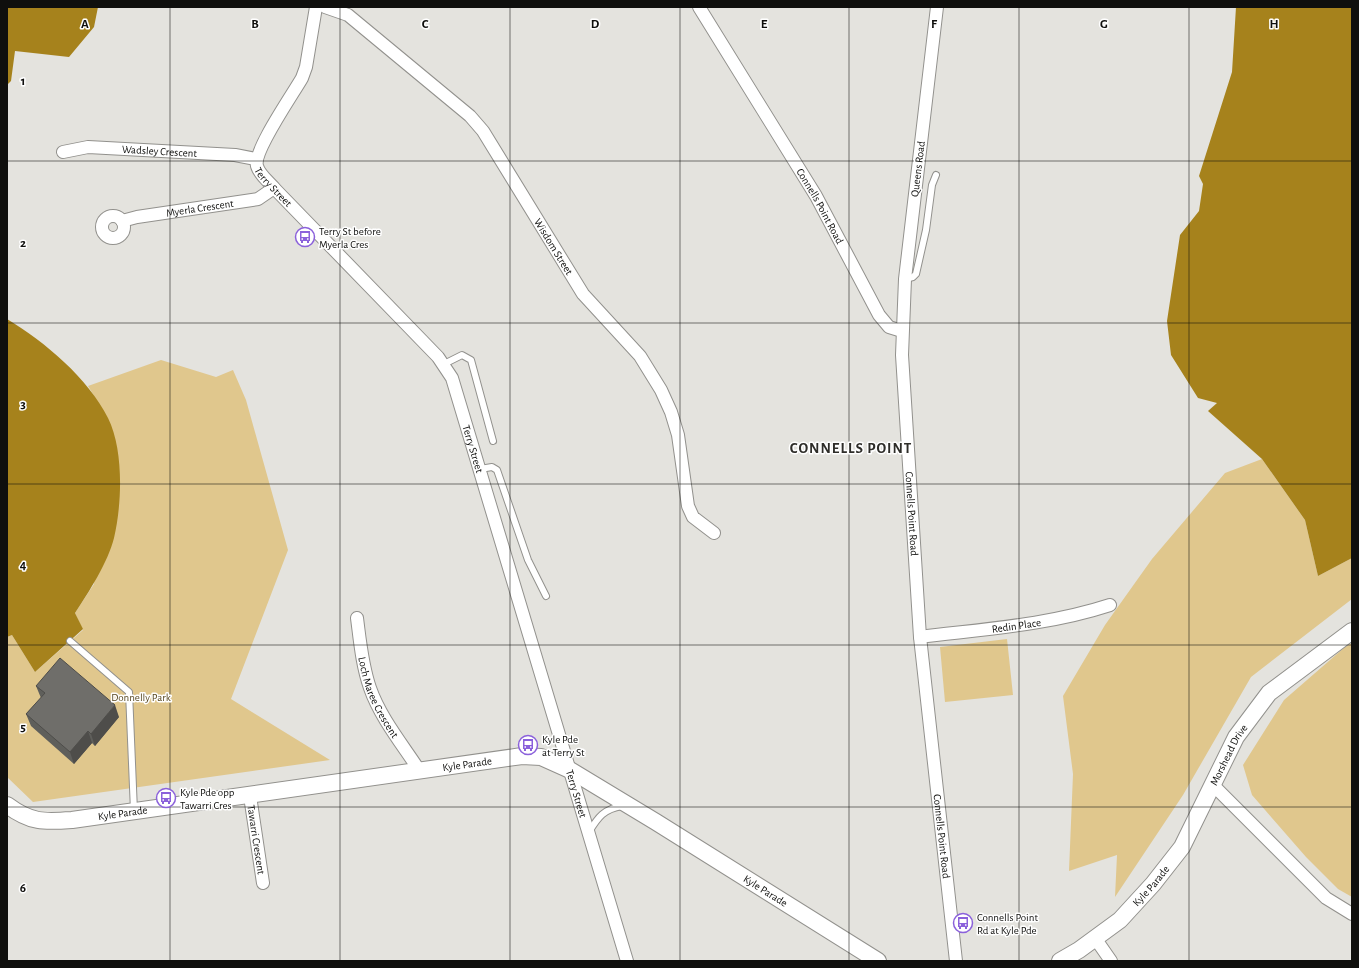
<svg xmlns="http://www.w3.org/2000/svg" width="1359" height="968" font-family="'Alegreya Sans',sans-serif">
<style>
.green{fill:#e0c78d}
.water{fill:#a6821c}
.lines{fill:none;stroke-linecap:round;stroke-linejoin:round}
.service-casing{stroke:#92918d;stroke-width:8}
.minor-casing{stroke:#92918d;stroke-width:14}
.tertiary-casing{stroke:#92918d;stroke-width:18}
.service{stroke:#fff;stroke-width:6}
.minor{stroke:#fff;stroke-width:12}
.tertiary{stroke:#fff;stroke-width:16}
.wall{fill:#5f5f5b}
.shaded-wall{fill:#4e4d4a}
.building{fill:#6f6e6a;stroke:#4e4d4a}
.grid{fill:none;stroke:#0f0f0d;stroke-width:1;stroke-opacity:0.55}
.labels{text-anchor:middle;dominant-baseline:central;stroke-width:3;stroke-linejoin:round;paint-order:stroke}
.street-label{font-size:11px;fill:#0f0f0d;stroke:#fff}
.poi-label{font-size:11px;fill:#0f0f0d;stroke:#fff;text-anchor:start}
.park-label{font-size:11px;fill:#584821;stroke:#fff}
.district-label{font-size:15px;font-weight:bold;letter-spacing:1px;fill:#2e2d29;stroke:#fff}
.grid-label{font-size:13px;text-anchor:middle;font-weight:bold;fill:#0f0f0d;stroke:#fff;stroke-width:3;stroke-linejoin:round;paint-order:stroke}
</style>
<rect width="100%" height="100%" fill="#e4e3de"/>
<path class="green" d="M161,360L216,377L233,370L246,400L288,550L231,699L330,760L33,802L7,777V637L12,635L35,672L83,630L75,613L94,584L108,419L88,386Z
M1262,459L1305,520L1318,576L1352,558V599L1251,677L1183,795L1115,897L1117,855L1069,871L1073,774L1063,696L1105,625L1152,559L1225,473Z
M1007,639L1013,695L945,702L940,647Z
M1352,643V897L1338,889L1306,857L1252,795L1243,765L1284,700L1345,647Z"/>
<path class="water" d="M7,7H98L94,27L69,57L15,51L11,81L7,85Z
M1236,7H1352V558L1318,576L1305,520L1262,459L1208,411L1217,403L1198,398L1171,355L1167,321L1180,235L1199,211L1203,184L1199,176L1232,72Z
M7,319C45,342 88,378 108,418C124,450 122,504 114,538C108,562 89,592 75,613L83,629L35,672L12,635L7,637Z"/>
<g class="lines">
<g class="service-casing">
<path id="service" d="M905,279L913,277L916,274L926,230L932,185L936,175
M444,364L462,355L471,360L493,441
M480,469L492,467L497,470L528,560L546,596
M70,641L129,692L134,811
M589,832C598,817 604,809 622,806"/>
</g>
<g class="minor-casing">
<g id="minor">
<path id="s1" d="M316,7L306,67L302,78C293,94 253,151 257,166C259,174 268,181 274,188L438,357L452,378L627,961"/>
<path id="s2" d="M325,7L348,15L470,116L483,131L583,294L640,356L661,390L671,412L678,435L688,506L693,517L714,533"/>
<path id="s3" d="M699,7L816,196L879,315L889,327L902,331"/>
<path id="s4" d="M937,7L905,279L902,355L920,637L956,961"/>
<path id="s5" d="M63,152L88,147L235,155L256,159"/>
<circle cx="113" cy="227" r="11"/>
<path id="s6" d="M122,221L137,217L252,200L258,199L274,188"/>
<path id="s7" d="M357,618C360,641 362,665 370,688C380,717 402,744 419,770"/>
<path id="s8" d="M920,637C984,629 1049,625 1110,605"/>
<path d="M1212,784L1326,898L1352,914"/>
<path id="s9" d="M250,796L263,883"/>
<path d="M1095,938L1111,961"/>
</g>
</g>
<g class="tertiary-casing">
<g id="tertiary">
<path id="s10" d="M7,805C31,823 44,822 72,820L522,756L541,757L570,770L656,822L878,961"/>
<path id="s11" d="M1060,961L1079,950L1120,920L1153,884L1182,847L1236,737L1269,693L1352,631"/>
</g>
</g>
<use href="#service" class="service"/>
<use href="#minor" class="minor"/>
<use href="#tertiary" class="tertiary"/>
</g>
<path class="wall" d="M36,686L119,717L95,746L92,743L74,764L31,726L26,714L41,698Z"/>
<path class="shaded-wall" d="M115,705L119,717L95,746L91,734Z
M88,731L92,743L74,764L70,752Z"/>
<path class="building" d="M60,658L115,705L91,734L88,731L70,752L26,714L45,693L36,686Z"/>
<path class="grid" d="M170,7V961M340,7V961M510,7V961M680,7V961M849,7V961M1019,7V961M1189,7V961M7,161H1352M7,323H1352M7,484H1352M7,645H1352M7,807H1352"/>
<defs>
<g id="bus-ring" transform="scale(1)"><circle r="9.5" fill="#fff" stroke="#8b61db" stroke-width="1.5"/><path d="M-5-6H5V4H4V6H2V4H-2V6H-4V4H-5ZM-3.5-4V0h7V-4ZM-3.5 1.2v1.5H-2V1.2ZM2 1.2v1.5H3.5V1.2Z" fill="#8b61db"/></g>
</defs>
<g fill-rule="evenodd">
<use href="#bus-ring" x="305" y="237"/>
<use href="#bus-ring" x="528" y="745"/>
<use href="#bus-ring" x="166" y="798"/>
<use href="#bus-ring" x="963" y="923"/>
</g>
<g class="labels">
<g class="street-label">
<text stroke="none"><textPath href="#s5" startOffset="97">Wadsley Crescent</textPath></text>
<text transform="translate(918 169) rotate(-83)">Queens Road</text>
<text stroke="none"><textPath href="#s1" startOffset="199">Terry Street</textPath></text>
<text stroke="none"><textPath href="#s3" startOffset="233">Connells Point Road</textPath></text>
<text stroke="none"><textPath href="#s6" startOffset="79">Myerla Crescent</textPath></text>
<text stroke="none"><textPath href="#s2" startOffset="338">Wisdom Street</textPath></text>
<text stroke="none"><textPath href="#s1" startOffset="535">Terry Street</textPath></text>
<text stroke="none"><textPath href="#s4" startOffset="509">Connells Point Road</textPath></text>
<text stroke="none"><textPath href="#s8" startOffset="97">Redin Place</textPath></text>
<text stroke="none"><textPath href="#s7" startOffset="83">Loch Maree Crescent</textPath></text>
<text stroke="none"><textPath href="#s11" startOffset="272">Morshead Drive</textPath></text>
<text stroke="none"><textPath href="#s10" startOffset="468">Kyle Parade</textPath></text>
<text stroke="none"><textPath href="#s1" startOffset="895">Terry Street</textPath></text>
<text stroke="none"><textPath href="#s10" startOffset="120">Kyle Parade</textPath></text>
<text stroke="none"><textPath href="#s4" startOffset="833">Connells Point Road</textPath></text>
<text stroke="none"><textPath href="#s9" startOffset="44">Tawarri Crescent</textPath></text>
<text stroke="none"><textPath href="#s11" startOffset="119">Kyle Parade</textPath></text>
<text stroke="none"><textPath href="#s10" startOffset="804">Kyle Parade</textPath></text>
</g>
<g class="poi-label">
<text x="319" y="231">Terry St before<tspan x="319" dy="13">Myerla Cres</tspan></text>
<text x="542" y="739">Kyle Pde<tspan x="542" dy="13">at Terry St</tspan></text>
<text x="180" y="792">Kyle Pde opp<tspan x="180" dy="13">Tawarri Cres</tspan></text>
<text x="977" y="917">Connells Point<tspan x="977" dy="13">Rd at Kyle Pde</tspan></text>
</g>
<g class="park-label">
<text x="141" y="697">Donnelly Park</text>
</g>
<g class="district-label">
<text x="851" y="448">CONNELLS POINT</text>
</g>
</g>
<g class="grid-label">
<text x="85" y="28">A</text>
<text x="255" y="28">B</text>
<text x="425" y="28">C</text>
<text x="595" y="28">D</text>
<text x="764" y="28">E</text>
<text x="934" y="28">F</text>
<text x="1104" y="28">G</text>
<text x="1274" y="28">H</text>
<text x="23" y="85">1</text>
<text x="23" y="247">2</text>
<text x="23" y="408">3</text>
<text x="23" y="569">4</text>
<text x="23" y="731">5</text>
<text x="23" y="892">6</text>
</g>
<rect width="1359" height="968" fill="none" stroke="#0f0f0d" stroke-width="16"/>
</svg>
